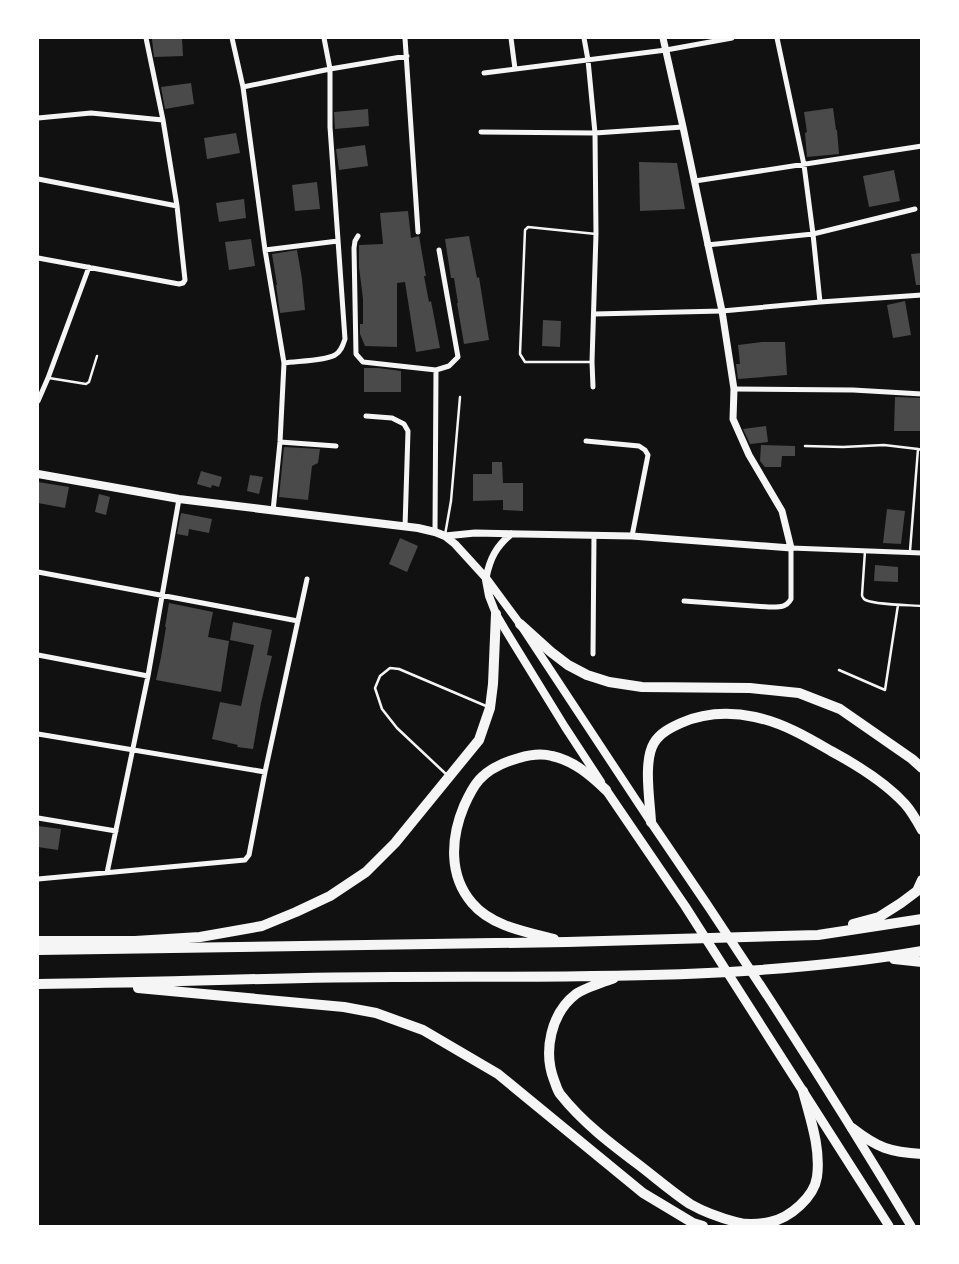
<svg xmlns="http://www.w3.org/2000/svg" width="959" height="1264" font-family="'Open Sans',sans-serif">
<style>
.building{fill:#4a4a4a}
.lines{fill:none;stroke-linecap:round;stroke-linejoin:round}
.service{stroke:#f5f5f5;stroke-width:2.5}
.minor{stroke:#f5f5f5;stroke-width:5}
.tertiary{stroke:#f5f5f5;stroke-width:7}
.secondary{stroke:#f5f5f5;stroke-width:8}
.primary{stroke:#f5f5f5;stroke-width:9}
.motorway{stroke:#f5f5f5;stroke-width:10}
</style>
<rect width="100%" height="100%" fill="#111"/>
<path class="building" d="M182,38L183,56L154,57L152,39Z
M191,83L194,104L165,109L161,87Z
M833,108L836,130H837L839,154L807,157L805,133L807,132L804,112Z
M368,109L369,126L335,129L334,112Z
M236,133L240,153L207,159L204,138Z
M365,145L368,166L339,170L336,149Z
M639,162L677,163L685,209L640,211Z
M894,170L900,201L869,207L863,176Z
M317,182L320,209L295,211L292,185Z
M244,199L246,218L219,222L216,203Z
M408,211L411,238L419,236L426,276H424L429,302L431,301L440,348L416,352L405,282L397,283V347L365,346L360,334V324H363V299L359,267V245L383,244L380,213Z
M469,236L477,278L479,277L489,340L464,344L457,303H458L454,278H451L445,239Z
M251,239L255,266L229,270L225,242Z
M297,250L302,279L305,310L280,313L276,285H277L272,254Z
M922,253V285H916L911,254Z
M905,301L911,335L893,338L887,305Z
M543,320L561,321L560,347L542,346Z
M762,342H785L787,375L738,379L736,364H740L738,345Z
M364,368H378L401,371V392H364Z
M895,397L922,398V431H894Z
M766,426L768,442L750,444L743,429Z
M761,445L795,446V456H782L781,467H765L760,461Z
M284,447L320,449L318,463L312,466L308,500L279,497Z
M492,462H502L503,483H523V511L503,510V500L473,501V474H492Z
M201,471L222,477L219,487L212,485L211,488L197,484Z
M250,475L263,477L259,494L247,491Z
M38,482L69,487L65,508L38,503Z
M99,494L110,497L106,515L95,512Z
M887,509L905,511L901,544L883,543Z
M181,513L212,519L209,533L189,529L188,536L177,534Z
M400,538L418,546L407,572L389,564Z
M875,565L898,567V582L874,581Z
M169,603L213,612L208,637L229,641L221,692L156,680L161,657L166,627H165Z
M233,622L272,630L267,655L272,656L261,703L253,749L237,747L238,745L212,739L220,702L241,706L254,645L230,640Z
M38,826L61,829L58,850L38,847Z"/>
<g class="lines">
<path class="service" d="M591,362H525L520,354L525,230L528,227L596,234
M49,378L86,384L89,382L97,356
M805,446L843,447L884,445L918,449
M445,535L451,501L460,397
M865,551L862,595C862,596 863,598 864,599C870,605 911,605 922,606
M910,551L918,449L922,450
M839,670L885,690L898,605
M447,775L397,728L382,709L375,688L380,676L390,668L399,669L486,706"/>
<path class="minor" d="M232,38L243,87L265,250L284,363L280,442L273,511
M405,38L418,232
M511,38L515,69
M584,38L588,60L595,133L596,234L592,362L593,387
M777,38L804,165L813,234L820,302
M484,73L666,50L732,38
M243,87L330,69L407,56
M38,118L91,113L163,120
M481,132L595,133L683,127
M38,179L177,206
M695,181L922,146
M358,236L355,241L354,248L356,354L363,362L436,370L449,366L458,357L439,250
M707,245L813,234L915,209
M265,250L338,241
M38,258L179,284L183,283L185,280L177,206L163,120L146,38
M594,314L722,311L820,302L922,295
M284,363C296,361 325,361 335,355C341,352 343,345 345,339L330,127V69L324,38
M734,389L853,390L922,394
M38,401L48,378L89,267
M366,416L392,418L404,424L408,431L405,527
M586,441L639,446L645,450L648,455L632,536
M280,442L336,446
M435,532L436,370
M38,572L298,621
M684,601L769,607C779,607 786,608 791,599V548L922,553
M593,654L594,535
M38,655L148,676
M38,734L265,772
M38,818L116,831
M107,873L148,676L179,499
M38,879L245,860L249,855L265,772L307,579"/>
<path class="tertiary" d="M445,536L475,533L632,536L791,548L782,511L749,455L733,419L734,389L722,311L683,127L663,38
M486,578C490,558 496,547 511,534"/>
<path class="secondary" d="M38,474L179,499L418,528L435,532L445,536L455,544L486,578L520,624L650,821
M486,580L489,596L496,614L506,631L565,727L601,782"/>
<path class="primary" d="M606,790L685,906L889,1226
M651,822C742,954 829,1089 911,1226"/>
<path class="motorway" d="M520,624L551,652L568,665L587,675L609,682L642,687L750,688L799,693L840,709L912,759L922,768
M651,822C650,801 643,761 654,743C660,733 670,728 681,723C704,713 731,712 755,717C783,723 807,737 831,751C857,765 885,782 905,804C912,812 917,821 922,830
M853,924L879,917L901,903L917,891L922,880
M554,939C526,932 491,926 472,903C448,875 451,837 464,806C468,797 472,788 479,780C489,769 504,762 519,758C529,755 541,753 552,756C574,761 590,775 606,790
M38,941H135L200,937L262,926L296,912L330,896L366,872L395,843L479,740L490,708L493,684L496,614
M38,950L567,942L818,935L922,919
M894,959L922,962
M614,978C604,982 584,988 576,994C551,1013 543,1051 554,1080C556,1085 557,1090 560,1094C582,1122 611,1144 639,1165C656,1178 672,1192 690,1204C704,1212 721,1218 736,1222C746,1225 760,1224 770,1222C790,1218 814,1197 817,1177C821,1148 810,1118 803,1091
M38,984C156,983 275,977 393,977C569,976 748,981 922,951
M138,988L344,1007L376,1013L423,1030L498,1074L643,1193L693,1223L703,1226
M852,1128C878,1148 889,1152 922,1154"/>
</g>
<rect width="959" height="1264" fill="none" stroke="#ffffff" stroke-width="78"/>
</svg>
